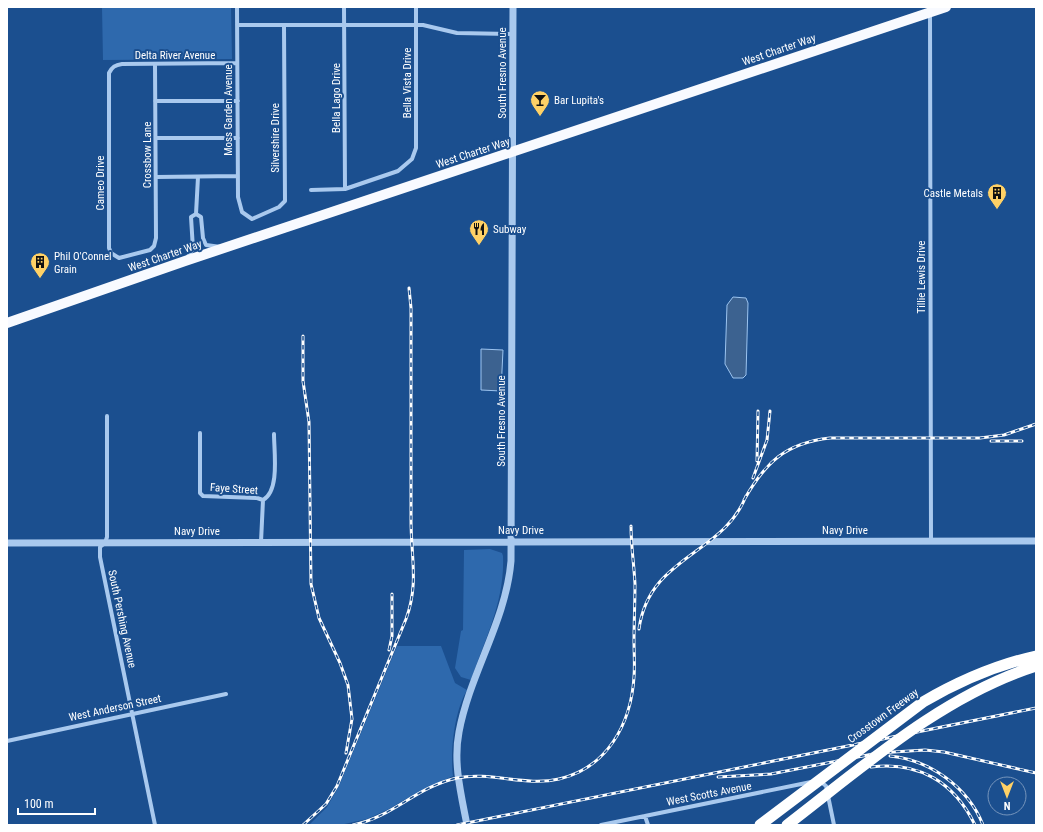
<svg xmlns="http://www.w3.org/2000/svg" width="1043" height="832" font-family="'Roboto Condensed',sans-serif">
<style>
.green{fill:#2e69ad}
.water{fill:#3c6290;stroke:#9cc4f0}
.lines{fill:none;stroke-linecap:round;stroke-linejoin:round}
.minor{stroke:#a9c9ee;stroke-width:4}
.tertiary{stroke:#a9c9ee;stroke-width:7}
.trunk{stroke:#f8faff;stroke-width:10}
.rail-casing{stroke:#fff;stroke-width:3}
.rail{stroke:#1b4f8f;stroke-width:1.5;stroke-dasharray:4.5;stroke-linecap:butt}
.motorway-bridge{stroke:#fff;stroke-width:11}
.labels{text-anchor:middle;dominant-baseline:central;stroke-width:4;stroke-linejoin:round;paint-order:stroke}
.street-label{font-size:11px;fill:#fff;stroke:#1b4f8f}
.poi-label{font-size:11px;fill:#fff;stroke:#1b4f8f;text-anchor:start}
</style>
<rect width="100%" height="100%" fill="#1b4f8f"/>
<path class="green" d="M102,7H231L232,59L103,60Z
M490,549L502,553L503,556C505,601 485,639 471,680L461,677L455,668L461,631L463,630L464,550Z
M397,646H441L455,683L467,690C454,712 450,752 453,776L404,800L389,809L367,819L340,825H309L327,807L339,786Z"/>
<path class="water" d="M733,297L746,298L748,303L746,375L743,378H733L725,364L727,305Z
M481,349L503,350L501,391L481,390Z"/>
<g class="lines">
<path class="minor" d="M237,7L238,197L242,212L252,219L279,207L285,201L284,26
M344,7L345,189
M930,13L931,541
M237,25H423L457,33L512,34
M155,64L156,238L154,246L150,250L119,258L111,253L109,248V73C112,67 115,65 122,64L237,63
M155,101H238
M156,138H238
M156,177L238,176
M311,190L345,189L398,171L412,159L416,148V7
M196,214L201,217L203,238L206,245L221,247
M187,258L193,249L191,217L196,214L198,177
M107,416V537L105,543L100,547V557L155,825
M200,433V493L203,496L257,498L263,500
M263,500C280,491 274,452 274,434
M261,542L263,500
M7,741L226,694
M820,781L826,786L834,825
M645,816L648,825
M601,825L811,782"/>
<path class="tertiary" d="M7,543L1036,541
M467,825C461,794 453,763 459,732C470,673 506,621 511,561L513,7"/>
<path class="trunk" d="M7,323L185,261L946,7"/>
<g class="rail-casing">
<path id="rail" d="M303,336V381L309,422L311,584L319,618L340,663L348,685L352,719L346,753
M991,441H1022
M757,461L758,411
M753,478L767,440L770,411
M744,500C765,463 785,443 830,438H980L1004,435L1036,424
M639,629C649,556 723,555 746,496
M389,650L392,636V594
M890,756C930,760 968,787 983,825
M871,767C919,761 954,782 975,825
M718,777L771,774L878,753L925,750L944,752L1036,773
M303,825L326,804L337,786L406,619C419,584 411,557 411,520C411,450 411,379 411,308L409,288
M353,825C393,817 416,787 457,778C491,771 525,787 559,779C607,768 631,724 634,677C635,665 634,653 634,641C634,622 635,603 635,584C634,564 631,546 631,526
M457,825L1036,708"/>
</g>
<use href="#rail" class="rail"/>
<path class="motorway-bridge" d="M760,825L923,702C959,681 996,665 1036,656
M787,825C864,766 942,696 1036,666"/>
</g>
<defs>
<g id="bar-pin" transform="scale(1)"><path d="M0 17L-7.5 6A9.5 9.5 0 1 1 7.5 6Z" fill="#ffd166" stroke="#1b4f8f"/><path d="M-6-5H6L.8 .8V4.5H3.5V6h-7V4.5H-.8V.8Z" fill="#111"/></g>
<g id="building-pin" transform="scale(1)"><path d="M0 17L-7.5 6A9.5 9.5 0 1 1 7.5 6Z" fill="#ffd166" stroke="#1b4f8f"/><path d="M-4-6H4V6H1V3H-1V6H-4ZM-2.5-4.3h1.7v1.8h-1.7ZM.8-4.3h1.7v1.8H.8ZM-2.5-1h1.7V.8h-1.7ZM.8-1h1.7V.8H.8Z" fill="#111"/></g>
<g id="restaurant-pin" transform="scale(1)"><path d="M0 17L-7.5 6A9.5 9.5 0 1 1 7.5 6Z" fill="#ffd166" stroke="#1b4f8f"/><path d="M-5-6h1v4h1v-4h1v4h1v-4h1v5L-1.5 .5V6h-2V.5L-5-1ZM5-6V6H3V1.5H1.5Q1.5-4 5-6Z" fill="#111"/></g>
</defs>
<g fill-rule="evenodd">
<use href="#bar-pin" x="540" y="100"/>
<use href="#building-pin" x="997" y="193"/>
<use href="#restaurant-pin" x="479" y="229"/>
<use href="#building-pin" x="40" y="262"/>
</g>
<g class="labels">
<g class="street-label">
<text transform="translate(779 50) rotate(-19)">West Charter Way</text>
<text x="175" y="55">Delta River Avenue</text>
<text transform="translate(502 73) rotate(-90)">South Fresno Avenue</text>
<text transform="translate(407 83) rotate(-90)">Bella Vista Drive</text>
<text transform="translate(336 98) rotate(-90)">Bella Lago Drive</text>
<text transform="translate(228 110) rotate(-90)">Moss Garden Avenue</text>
<text transform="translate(275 138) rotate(-90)">Silvershire Drive</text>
<text transform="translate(473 153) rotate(-18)">West Charter Way</text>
<text transform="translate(147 155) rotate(-90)">Crossbow Lane</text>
<text transform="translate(100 183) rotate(-90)">Cameo Drive</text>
<text transform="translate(165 256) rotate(-19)">West Charter Way</text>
<text transform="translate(921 277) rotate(-90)">Tillie Lewis Drive</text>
<text transform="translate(501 421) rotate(-90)">South Fresno Avenue</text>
<text transform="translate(234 489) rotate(4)">Faye Street</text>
<text x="521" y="530">Navy Drive</text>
<text x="845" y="530">Navy Drive</text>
<text x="197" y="531">Navy Drive</text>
<text transform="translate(122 619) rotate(78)">South Pershing Avenue</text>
<text transform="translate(115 708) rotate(-12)">West Anderson Street</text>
<text transform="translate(883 716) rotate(-36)">Crosstown Freeway</text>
<text transform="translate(709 794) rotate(-11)">West Scotts Avenue</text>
</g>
<g class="poi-label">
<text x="554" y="100">Bar Lupita's</text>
<text x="983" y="193" text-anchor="end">Castle Metals</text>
<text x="493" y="229">Subway</text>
<text x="54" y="256">Phil O'Connel<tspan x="54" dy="13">Grain</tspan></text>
</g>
</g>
<rect width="1043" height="832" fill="none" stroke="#ffffff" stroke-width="16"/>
<g transform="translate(1007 796) rotate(180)"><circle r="19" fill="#1b4f8f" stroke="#7695bc"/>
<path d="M0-3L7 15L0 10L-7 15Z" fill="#ffd166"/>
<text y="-6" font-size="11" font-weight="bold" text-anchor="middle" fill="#ffffff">N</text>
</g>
<path d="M18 808v6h77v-6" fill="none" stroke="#ffffff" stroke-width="2"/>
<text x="24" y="808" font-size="12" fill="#ffffff" stroke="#1b4f8f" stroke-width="3" paint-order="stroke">100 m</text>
</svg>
